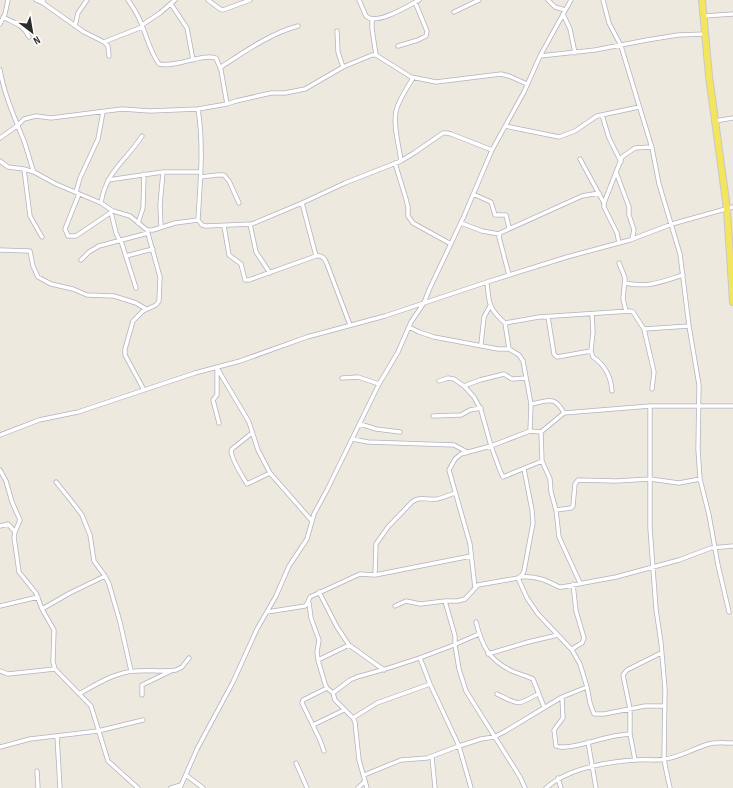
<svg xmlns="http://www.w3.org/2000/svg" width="733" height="788" font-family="'Sofia Sans Condensed',sans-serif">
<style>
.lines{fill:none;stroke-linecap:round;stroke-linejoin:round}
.street-casing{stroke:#b2b2bf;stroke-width:5}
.primary-casing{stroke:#c8c8c8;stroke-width:8}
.street{stroke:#fff;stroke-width:3.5}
.primary{stroke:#f3e55e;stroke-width:6}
</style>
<rect width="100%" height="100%" fill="#eee9de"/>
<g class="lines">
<g class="street-casing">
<path id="street" d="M36,0L43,3
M43,0V3L84,32L104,42L108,46L109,56
M128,0C133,7 138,15 141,23C147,37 150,52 159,64C177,68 201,53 216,58L221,70L227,104
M208,0L220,9L223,10L250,0
M359,0L366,16C376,26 408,6 419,0
M548,0L555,7L565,10
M603,0L609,23L621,46L652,148L659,184L680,254L689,326L699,385L698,449L700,479L709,515L718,565L729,612
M171,4L187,28L193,60
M454,12L479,0
M563,14L570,29L575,53
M704,16L733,14
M3,17C14,23 24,25 29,37
M372,19V29L376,55
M0,24L5,14L8,0
M142,25L160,13L175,0
M75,26L78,13L87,0
M337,31L338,52L343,67
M104,42L142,27
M398,46L418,40L426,36L427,31L415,2
M540,56L595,50L647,40L678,35L705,34
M221,67C244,52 271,33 298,26
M0,70C4,93 13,114 22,136C27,147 29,160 34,172
M602,115L609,138L621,162
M715,121L733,118
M505,126L559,137L575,131L597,116L639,107
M0,138L17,126L24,119L36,116L51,118L122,109L150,111L198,109L227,104L236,101L271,93H285L305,89L343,67L372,55H376L411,77L436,82L501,74L509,76L527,84
M580,159L604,203
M0,161L8,167L24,169L34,172L56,184L101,203L113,211L130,216L147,230H153L175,223L198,220L202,225L206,226L252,224L302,203L345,183L401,161L414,153L443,133H447L451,134L492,150
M401,161C399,145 393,127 396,111C399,99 407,88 413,78
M395,163L406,199L408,207V216L413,223L451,244
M24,169L30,216L42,237
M616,172L629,207V215L634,230L632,239
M201,177L217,175H224L229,181L239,203
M108,180L163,172H201
M76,192L80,178L98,139L103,112
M79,194L65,229L68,236H76L113,211
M473,194L491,202L495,215H506L509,228
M101,203C106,171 126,161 142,136
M302,203L316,256
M111,212L116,233L120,241
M198,220C200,184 204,146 198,109
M138,223L143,208L144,174
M461,223L482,231L499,234
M250,224L256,252L270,273
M224,226L229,255L241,264L245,280H249L316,256C322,255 325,258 327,264L350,325
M161,227L160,205L163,172
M121,241L136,288
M619,243L617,233L604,207V203L622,157L635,148L651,147
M0,250L30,251L33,266L38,277L51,284L73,289L87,295L114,296L136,303L146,309
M126,256L153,249
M81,260L89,252L99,246L148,233
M619,263L625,278L623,299L626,311
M509,275L499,237L500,233L582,196L599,193
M487,282C489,303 488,308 505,323L539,317L630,311L633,312L644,329L654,372L652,389
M625,283C648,288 660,282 683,275
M592,314L593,332L591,351L593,357C605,365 611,377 612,391
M548,317L554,354L557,357L591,351
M505,323L509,349
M409,327L419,332L434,337L498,349H509L519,355L523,361L531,404L530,431
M644,329L689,326
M481,344L484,317L490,306
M217,368L249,422L258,450L270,473L312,521
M217,370V395L213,400L219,423
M342,378L358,377L379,384
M439,381L448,378L454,379L464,386L474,397L481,410L491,446L501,473L503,477L542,461
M464,386L480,380L504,374L512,379L526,378
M144,390L125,355V349L133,321L143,311L156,305L159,301L160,277L147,230
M531,404C549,401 554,395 564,413
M650,406V528L656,609L661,643L665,689L664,759L666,770L670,788
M433,416L461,415L470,410L481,408
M360,424L376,429L400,432
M252,433L232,449L231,452C234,464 241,474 247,484L270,473
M0,435L39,420L78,412L195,373L240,361L307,337L385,316L487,282L567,257L630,240L672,224L733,207
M352,439L368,442L454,445L467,452
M0,470L6,481L12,502L20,520L15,532L14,537L19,572L36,593L42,609L54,630L53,662L55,669L91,706L108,761L138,788
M56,482L73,503L82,515L90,535L94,561L105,576L109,584L120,622L131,671
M556,510L571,508L573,506L575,484L578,480L616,481L650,479L679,483L700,479
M0,526L8,524L15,532
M375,575L376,544L388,527L412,502C419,496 428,500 437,499C443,498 449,495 455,493
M521,577C536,576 546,580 559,587H562L616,577L679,560L711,548L733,546
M518,578L527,598L538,614L572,650
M580,583L559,537L556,510L551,492L550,479L542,461L541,432L564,413L650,406H733
M475,588L470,544L449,470L455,459L461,454L491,446L530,431L541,432
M319,592L337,627L349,645
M445,601L455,636V645L459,669L466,691L520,777L525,788
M309,603L311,618L319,640L317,652L318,660L325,684L327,688L333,693
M0,606L38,597
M395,606L406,601L420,604L445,601H458L465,599L478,585L518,578L522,575L524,571L533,523L532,510L524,469
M42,609L70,593L105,576
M267,612L305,606L307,604L310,597L360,574L375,575L471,556
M476,622C482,646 489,660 512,671C519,674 527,676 533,679L544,707
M488,654L528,642L558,635
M420,658L430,684L459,746L471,788
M318,660L349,645L384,670
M0,671L8,674L55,669
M587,687L590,703L594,714H604L645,706H665
M79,694C97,684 115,672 136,671C149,670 163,672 176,670L182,667L189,658
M497,694C520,705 516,706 538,694
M142,695V685L171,671
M562,697L563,718L554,730L556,746C566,751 598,739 610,737C617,735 623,735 630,734
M353,718L377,703L430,684
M313,725L344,710
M57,736L60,788
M588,742L596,788
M0,747L30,739L98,731L143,720
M324,751L320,740L302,703L303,700L327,688
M432,757L435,788
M635,760L630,734V709L623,675L627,670L661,653
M296,763L307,788
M37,771L38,788
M186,775L203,788
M364,775L401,760L427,758L459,746L481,739L494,737L504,732L562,697L587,687L580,664L572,650L575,647L582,643L584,638L576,611L573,584
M558,778L561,788
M171,788L181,785
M180,788L197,749L233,682L257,629L276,596L289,566L307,539L314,514L327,490L379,384L398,352L411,322L424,303L429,290L464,216L492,150L524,92L540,56L571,0
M358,788L365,781
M367,788L359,760L355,722L353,718L335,700L333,693L350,680L357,677C399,666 440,652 479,634
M546,788C568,768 607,762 635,760C645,759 656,761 665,759C681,757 694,748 709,744C716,742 725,743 733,743"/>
</g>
<g class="primary-casing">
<path id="primary" d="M702,0L709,76L727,209L733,302"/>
</g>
<use href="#street" class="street"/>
<use href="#primary" class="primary"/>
</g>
<g transform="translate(32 32) rotate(149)" stroke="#ffffff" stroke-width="3" paint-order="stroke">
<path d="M0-3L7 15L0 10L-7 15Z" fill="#2c2c2c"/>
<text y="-6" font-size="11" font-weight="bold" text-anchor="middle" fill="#2c2c2c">N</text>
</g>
</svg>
